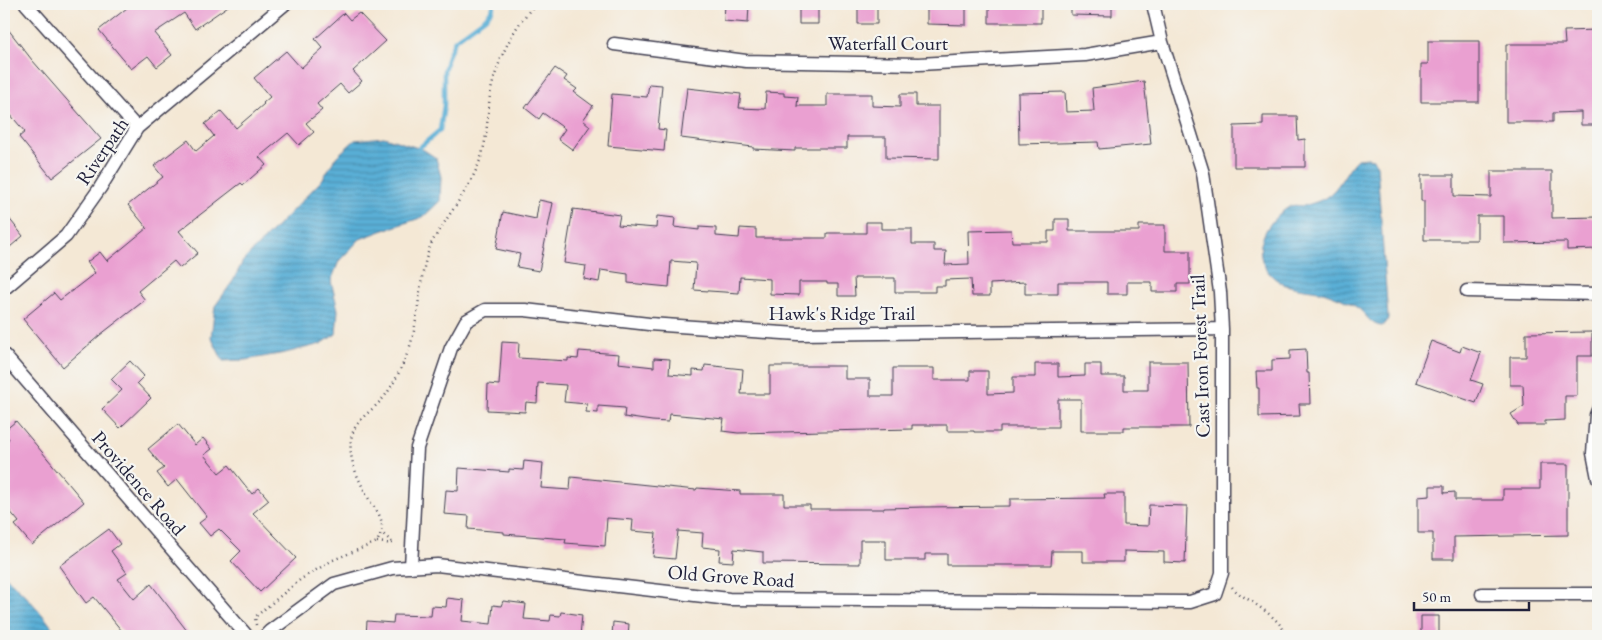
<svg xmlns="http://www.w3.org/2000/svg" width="1602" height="640" font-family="'EB Garamond',serif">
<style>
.water{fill:url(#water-rules);stroke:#3e6888}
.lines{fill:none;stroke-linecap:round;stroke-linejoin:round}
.stream{stroke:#5aafd6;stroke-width:4.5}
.building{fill:#eaa0d1}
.street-casing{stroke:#424052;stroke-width:15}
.path{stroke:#424052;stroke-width:2.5;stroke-dasharray:1 4;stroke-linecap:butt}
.street{stroke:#fff;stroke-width:12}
.labels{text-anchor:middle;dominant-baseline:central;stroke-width:4.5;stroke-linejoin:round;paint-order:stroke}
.street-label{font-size:20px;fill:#22223b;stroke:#f6f6f2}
</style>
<defs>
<pattern id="water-rules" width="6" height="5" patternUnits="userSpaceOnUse" patternTransform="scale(1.25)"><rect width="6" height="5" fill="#5aafd6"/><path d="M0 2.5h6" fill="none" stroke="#4a8eaf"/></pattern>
</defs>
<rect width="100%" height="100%" fill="#f6f6f2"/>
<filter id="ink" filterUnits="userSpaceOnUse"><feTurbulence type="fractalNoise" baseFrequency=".02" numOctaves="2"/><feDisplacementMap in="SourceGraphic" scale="10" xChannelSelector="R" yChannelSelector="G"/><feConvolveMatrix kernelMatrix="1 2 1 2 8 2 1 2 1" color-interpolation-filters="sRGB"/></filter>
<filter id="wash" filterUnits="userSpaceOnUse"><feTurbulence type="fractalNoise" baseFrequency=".0096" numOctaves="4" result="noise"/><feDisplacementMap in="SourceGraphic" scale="20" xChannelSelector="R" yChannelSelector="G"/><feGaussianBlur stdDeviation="1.12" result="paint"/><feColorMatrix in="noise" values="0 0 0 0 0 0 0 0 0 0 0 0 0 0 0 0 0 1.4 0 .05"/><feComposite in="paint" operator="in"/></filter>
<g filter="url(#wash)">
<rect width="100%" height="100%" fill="#f4e8d5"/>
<path class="water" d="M384,137L424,150L436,158L441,177L440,201L423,217L381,231L360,239L339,261L331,281L338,310L336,334L321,344L285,353L245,360L223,361L211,337L215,306L233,281L243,261L322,180L336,157L355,140Z
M1368,158L1373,159L1377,166L1388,318L1386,323L1382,326C1371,326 1366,314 1358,308C1348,301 1335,296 1323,292C1311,289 1297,289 1286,285C1280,283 1274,278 1270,274C1249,251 1266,221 1289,207C1293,204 1299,206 1304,206C1310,204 1320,201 1325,198C1339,189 1344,174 1354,162L1357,159Z
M4,575C24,593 43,613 58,636H4Z"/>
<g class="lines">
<path class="stream" d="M419,148L440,130L444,105V71L448,56L455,40L485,18L492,10L494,4"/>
</g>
<g id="blocks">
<path class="building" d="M132,4H231L195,29L184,13L154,33L172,55L157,67L148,56L131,69L99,30Z
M725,4H749L748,23L724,21Z
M799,4H818V24H799Z
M858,4H877V24H858Z
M927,4H966V25L927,24Z
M989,4H1041V23H989Z
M1071,4H1112V16L1071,15Z
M344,13L350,20L359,13L386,41L353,71L362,81L348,93L340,84L317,104L322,110L306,123L314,132L299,145L288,133L259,157L266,165L243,185L241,183L179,231L198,253L180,268L174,261L138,291L145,300L100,335L63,367L23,319L54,293L60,300L95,273L87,262L100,252L107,261L147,228L128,205L163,177L154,166L188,140L196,151L214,136L205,124L221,111L236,128L264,104L263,103L270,97L254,78L286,51L301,68L323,48L315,39Z
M4,24L32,60L101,139L52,178L19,137L25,132L4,107Z
M1598,30V125H1581V112L1553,113V122H1506V44H1565L1564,31Z
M1428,41H1479V102H1421V64H1428Z
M555,68L567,76L564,80L577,89L574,92L593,106L583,120L590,126L573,150L558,139L565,129L543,113L539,119L525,108Z
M1144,81L1151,144L1099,149L1098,142L1019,144L1018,93L1065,92L1066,112L1094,111L1092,88Z
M649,84L662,85L658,129L666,130L664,151L608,146L612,94L647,97Z
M687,88L741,94L739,108L765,109L766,92L784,93V96L798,97L797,106H827V94H872V106L900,107V94H916V106H939V159L886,158V137H847V148H795V151L753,149V147L681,138Z
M1263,116H1297L1298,140L1305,139V167H1234V126L1263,125Z
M1491,171H1552V218L1598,217V249L1567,250V242L1504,243V216H1477V240H1424V201H1421V175H1454V196L1491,197Z
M539,200L553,203L539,271L517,267L520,254L496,249L503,212L536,219Z
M573,209L620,215L618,225L656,228L657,216L675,218L674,227L699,230V227L716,228V236L739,238L740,228L756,229V238H827V233H866V222H881V229H912V244H934V251H946L945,265L969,264L968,231L1011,230L1012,242H1048V231H1055V219H1069V231H1139V225H1165V251H1190V284H1177V292H1152V282H1127V294H1107V282H1058V294H1025V282L990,284V296H972L971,279L945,280V286H935V292H895V278H854L855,296H838V284H827V282H799V295L770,294V279L740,277L739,293L694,290L696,263L671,261L669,287L628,283V274L601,270L599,282L584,279L586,266L564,263Z
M4,212L23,236L4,252Z
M1592,332V356H1577V396H1565V420L1545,421V425H1518L1511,414L1524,406L1523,385H1510V357H1526V333Z
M1431,341L1460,352L1462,346L1481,353L1471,380L1483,384L1476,403L1416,382Z
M502,342L519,343L518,358L568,361V358L578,359L579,351L619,354L618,363L654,367V358L670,359L669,374L693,376V370L704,371L705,365L743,369L741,394H770V366H845V379H870V396H893V368H934V380H970V371H988V394L1013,393V377H1035V364H1058V377L1085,376V364H1101V376H1124V390H1148V362H1188L1189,427H1124V431H1081V399H1058V427H1000V432H974V431H947V425H912V429L738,433L722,431L724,419L669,414L668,422L652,421L624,417L625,408L598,406V413L586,412L587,404L564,402L566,385L538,383L537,403L526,402L525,412L487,410L488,384L499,385Z
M1306,349L1307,373H1309L1310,404H1299L1300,416L1259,417V388H1257L1256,371H1272V360L1290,359V350Z
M130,361L144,376L137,383L151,398L120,428L102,409L122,390L111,379Z
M16,421L84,502L32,545L15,525L19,522L4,504V443L9,439L4,431Z
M178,424L195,445L203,438L212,449L204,455L219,473L229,465L252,494L259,488L269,500L253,513L296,558L260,592L231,561L241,551L219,529L210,536L199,523L207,517L177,479L168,487L157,473L164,468L148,449Z
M524,461L543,463L541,488L570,490L571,477L696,490L697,488L740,491V494H784V505H810V509H884V508L924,507L1010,506V499L1105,498L1104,494H1124V525L1148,526L1149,505L1187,506L1185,563L1164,562V552L1124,551V562H1083V551H1052L1051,565H947V554H925V560H886V540H860V564L763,563V552L734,549L733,562L719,561L720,549L702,547L703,533L678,531L675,559L653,557L656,533L632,531L633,520L607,518L605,546L565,543L566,539L504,534V532L468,529L469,516L444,514L446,490L458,491L459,468L509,472V469L523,470Z
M1540,464H1568V535L1454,537V559H1433V533H1418V497L1430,496V486H1444V493L1455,492V500H1503V489H1540Z
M109,529L120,544L111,551L127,573L118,579L134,599L151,584L191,636H126L94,597L86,603L59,566Z
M447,598L464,600L462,621L491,624L493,605L501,606L503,601L526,604L524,619L550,621L551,615L560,616L561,612L582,615L580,636H366L367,621L393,623L394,615L431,616L432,606L446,607Z
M1421,616H1439V636H1421Z
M613,622L629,624L628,636H612Z"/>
</g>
</g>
<g filter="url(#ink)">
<use href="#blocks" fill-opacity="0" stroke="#424052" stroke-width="1"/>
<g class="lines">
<g class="street-casing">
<path id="street" d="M26,4L137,128
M614,44L746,61L919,64L1085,55L1162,42
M4,289L66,236L100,188L137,128L285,4
M1467,291L1598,294
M4,355L247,636
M1598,410L1596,415L1593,453L1598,478
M411,567L417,448L451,348L466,321L485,310H525L649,324L798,334L1222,329
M1482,594H1598
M265,636L270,631L334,584L392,568L437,565L729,599L1190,602L1215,594L1222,573V329L1220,292L1203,173L1162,42L1153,4"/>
</g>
<path class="path" d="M377,542L394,544L381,532
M1232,587C1237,593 1244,597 1251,601C1265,611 1280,620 1287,636
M256,625L255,617L301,579L333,560L377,542C381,534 384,526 380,517C378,511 373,506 370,501C360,483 348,461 351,440C354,419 371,413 382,399C392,389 404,363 409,349C421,315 417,276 432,242C436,235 442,227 446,220C460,199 475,178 482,154C488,134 487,111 491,90C498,60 513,26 536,4"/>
<use href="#street" class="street"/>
</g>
</g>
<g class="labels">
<g class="street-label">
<text x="888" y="43">Waterfall Court</text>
<text transform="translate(102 151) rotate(-56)">Riverpath</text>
<text x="842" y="313">Hawk's Ridge Trail</text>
<text transform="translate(1200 356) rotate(-92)">Cast Iron Forest Trail</text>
<text transform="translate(139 483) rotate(49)">Providence Road</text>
<text transform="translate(731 576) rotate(4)">Old Grove Road</text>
</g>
</g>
<rect width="1602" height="640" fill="none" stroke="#f6f6f2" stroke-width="20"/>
<path d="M1414 602v8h115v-8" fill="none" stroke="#22223b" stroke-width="2.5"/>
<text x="1422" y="602" font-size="15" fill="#22223b" stroke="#f6f6f2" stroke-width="4" paint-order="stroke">50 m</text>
</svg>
